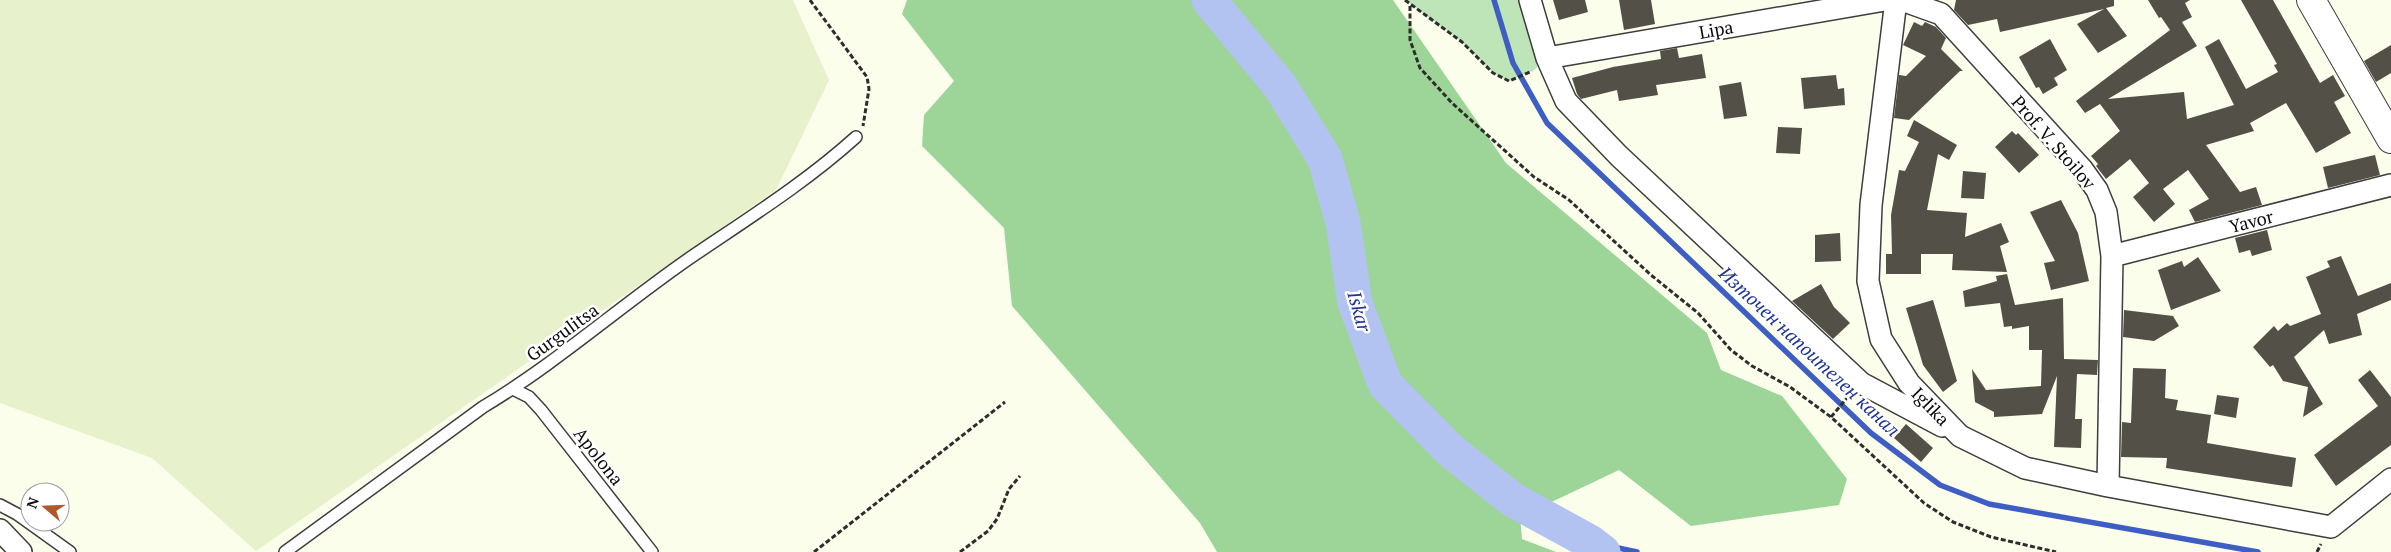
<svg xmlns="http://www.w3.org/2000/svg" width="2391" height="552" font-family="'PT Serif',serif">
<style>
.farmland{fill:#e7f1cc}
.green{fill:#bee5b7}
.forest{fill:#9cd597}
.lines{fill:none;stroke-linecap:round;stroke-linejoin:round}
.stream{stroke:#3e5ec4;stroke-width:5.5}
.river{stroke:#b2c3f2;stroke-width:35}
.building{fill:#535048}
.service-casing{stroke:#3e3e3e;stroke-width:14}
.minor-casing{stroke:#3e3e3e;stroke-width:24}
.tertiary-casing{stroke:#3e3e3e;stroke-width:30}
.path{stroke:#2d2d2d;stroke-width:3;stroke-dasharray:5 2.5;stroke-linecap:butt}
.service{stroke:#fff;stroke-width:11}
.minor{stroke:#fff;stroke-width:21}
.tertiary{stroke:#fff;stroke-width:28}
.labels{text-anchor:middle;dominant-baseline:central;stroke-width:5;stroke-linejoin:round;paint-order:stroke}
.street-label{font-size:18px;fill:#0b0b0b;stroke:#fff}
.water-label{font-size:19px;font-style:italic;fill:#1d3594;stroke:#fff}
</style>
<rect width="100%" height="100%" fill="#fafeea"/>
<path class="farmland" d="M0,0H793L829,80L776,190L256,551L152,458L0,403Z"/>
<path class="green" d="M1405,0H1530L1547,58L1534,70L1509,81L1493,73L1462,42Z"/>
<path class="forest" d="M907,0H1393L1506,163L1707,333L1721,370L1782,396L1847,479L1839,505L1691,526L1619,470L1520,517L1522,539L1556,552H1217L1200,523L1012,306L1004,228L922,146L924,115L954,81L902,14Z"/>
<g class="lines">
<path class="stream" d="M1494,0L1513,63L1547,123L1871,433L1940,485L1989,504L2258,552
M1590,542L1637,552"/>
<path class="river" d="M1209,0L1280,86L1325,159L1343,223L1355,303L1385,384L1451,451L1513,500L1590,542L1603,552"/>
</g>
<path class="building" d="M1553,0H1585L1588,12L1559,20Z
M1619,0H1651L1655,24L1624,30Z
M1956,0H2114V6L2106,8L2127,36L2098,53L2077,24L2104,9L2000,32L1997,19L1968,25L1954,10Z
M2148,0H2190L2185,3L2192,17L2182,22L2197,46L2108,99L2184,92L2187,119L2234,105L2205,47L2219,39L2246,89L2278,72L2274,65L2277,64L2241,0H2273L2320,83L2333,75L2345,96L2334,102L2351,133L2316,153L2286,103L2250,123L2254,131L2206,145L2240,192L2256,187L2262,205L2195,222L2189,210L2209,199L2188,170L2163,189L2175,204L2154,222L2133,197L2149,183L2130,159L2106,179L2096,166L2098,164L2091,156L2120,131L2100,104L2085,113L2076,101L2170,30L2161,17L2159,18Z
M1914,22L1922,26L1925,22L1936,27L1946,38L1941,49L1963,71H1960L1909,120L1894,118L1899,75L1906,76L1926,56L1903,45Z
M2050,39L2067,70L2054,78L2058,85L2043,94L2039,87L2036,88L2019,57Z
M2391,45V73L2376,82L2364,61Z
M1677,48L1679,58L1702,54L1706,78L1656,85L1658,95L1619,101L1617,90L1581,99L1577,94L1572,78L1613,67L1661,59L1660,51Z
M1836,75L1838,89L1844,88L1845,105L1804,109L1801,78Z
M1741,82L1747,116L1724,119L1719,86Z
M1914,120L1957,145L1949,160L1938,154L1927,210L1967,213L1965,237L2001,223L2009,242L2000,246L2007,272L1952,270L1953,254H1921V274H1886V254H1892L1891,215L1899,170L1905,171L1919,142L1907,136Z
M1778,127L1802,128L1800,154L1776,153Z
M2012,131L2016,135L2018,133L2039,155L2019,173L1995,147Z
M2375,155L2380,175L2328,188L2323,167Z
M1963,171L1986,173L1984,199L1961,198Z
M2061,200L2078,233L2089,281L2051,290L2044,263L2055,261L2030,212Z
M2267,230L2272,250L2252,256L2250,250L2239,253L2235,238Z
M1840,233L1841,261L1815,262V235Z
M2341,256L2358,296L2391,283V300L2357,314L2362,335L2329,344L2324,330L2294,357L2323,404L2303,417L2308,387L2283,381L2273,365L2270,367L2253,347L2274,326L2278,331L2287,323L2290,326L2321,314L2306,277L2330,267L2327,261Z
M2198,257L2221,291L2171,310L2158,270L2182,261L2184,267Z
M2007,274L2015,305L2063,298L2064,359L2098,360L2097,375L2077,374L2075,419H2082L2081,448L2054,447L2057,376L2042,414L1994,417V412L1975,402L1972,369L1986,390L2041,386L2042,350H2029V326L2012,329V326L2004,327L2000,303L1965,307L1963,291L1997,281L1996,276Z
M1821,284L1834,307L1850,323L1833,339L1792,301Z
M1933,300L1957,381L1943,392L1923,365L1906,308Z
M2124,310L2173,316L2179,326L2154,341L2123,337Z
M2133,368L2166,369L2165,398L2178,400L2176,410L2211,415L2207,443L2296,458L2292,487L2166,468L2167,458L2121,457L2122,422L2131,423Z
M2370,370L2391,397V445L2336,486L2314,455L2378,406L2358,380Z
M2217,395L2239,398L2236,418L2214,414Z
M1906,424L1933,448L1921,462L1894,438Z"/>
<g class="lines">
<g class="service-casing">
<path id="service" d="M513,389L529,397L541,410L652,552
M0,505L17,514L70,552
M285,552L483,407C555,364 618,308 687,260C744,221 804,184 856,137"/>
</g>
<g class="minor-casing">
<path id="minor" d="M1530,0L1547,58L1566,101L1619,156L1861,383L1942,426
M1896,0L1871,205L1868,281L1881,339L1909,383L1960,436L2025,468L2108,486L2331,527L2391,479
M1902,0L1941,14L2082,169L2097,190L2106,212L2112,256L2108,486
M1547,58L1885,0
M2112,256L2391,185
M0,530L21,552"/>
</g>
<g class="tertiary-casing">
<path id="tertiary" d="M2311,0L2391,139"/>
</g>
<path class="path" d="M810,0L867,77L869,89L863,126
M1405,0L1462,42L1493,73L1509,81L1532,71
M1410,6V40L1420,68L1452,103L1534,177L1569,200L1651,275L1698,313L1731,350L1752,366L1790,387L1831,417L1924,503L1953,522L1991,537L2056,552
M1831,417L1847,398
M814,552L1005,402
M960,552L988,531L997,519L1009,489L1020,476
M2317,552L2321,544"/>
<use href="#service" class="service"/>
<use href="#minor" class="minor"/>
<use href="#tertiary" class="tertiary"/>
</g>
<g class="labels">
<g class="street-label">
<text transform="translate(1716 29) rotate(-10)">Lipa</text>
<text transform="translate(2054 142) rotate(49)">Prof. V. Stoilov</text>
<text transform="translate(2251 221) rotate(-14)">Yavor</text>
<text transform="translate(562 332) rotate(-36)">Gurgulitsa</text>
<text transform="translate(1931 406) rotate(46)">Iglika</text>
<text transform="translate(599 456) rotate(52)">Apolona</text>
</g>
<g class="water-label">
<text transform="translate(1360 311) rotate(74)">Iskar</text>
<text transform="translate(1810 351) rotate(43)">Източен напоителен канал</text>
</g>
</g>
<g transform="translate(45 507) rotate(289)"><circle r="24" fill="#ffffff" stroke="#9d9d9d"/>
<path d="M0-4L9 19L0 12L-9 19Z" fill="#b1572d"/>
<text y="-8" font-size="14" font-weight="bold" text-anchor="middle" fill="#0b0b0b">N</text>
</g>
</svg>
